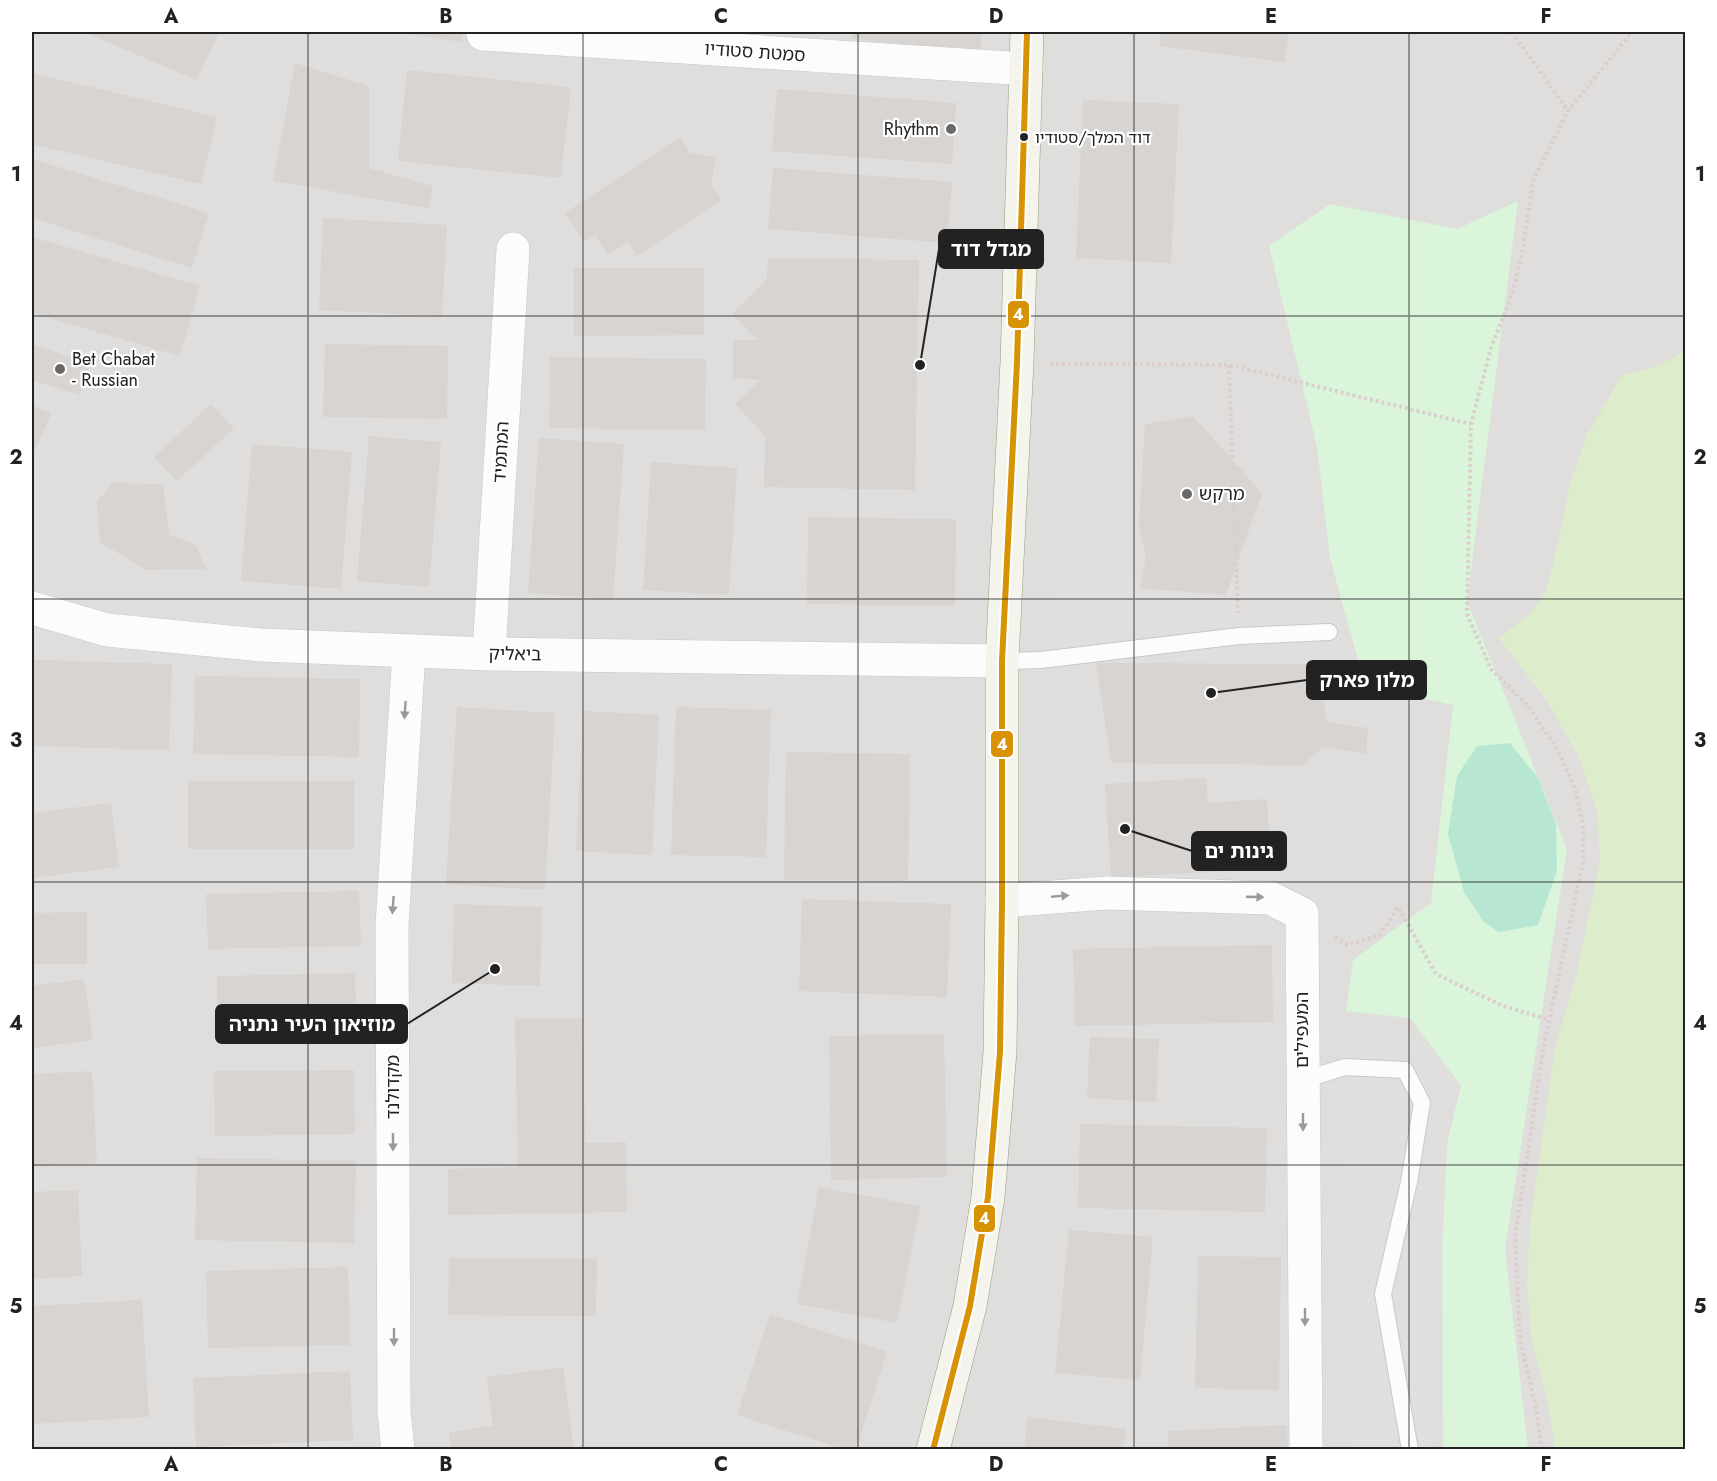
<svg xmlns="http://www.w3.org/2000/svg" width="1717" height="1481" font-family="Jost,'Noto Sans Hebrew',sans-serif">
<style>
.residential{fill:#dfdedc}
.grass{fill:#ddeccb}
.park{fill:#daf5da}
.pitch{fill:#b7e6d2}
.parking{fill:#e0dfde}
.building{fill:#d7d4d2}
.lines{fill:none;stroke-linecap:round;stroke-linejoin:round}
.lane-casing{stroke:#c9c8c7;stroke-width:18}
.street-casing{stroke:#c9c8c7;stroke-width:34}
.secondary-casing{stroke:#999a82;stroke-width:34}
.path{stroke:#dccecd;stroke-width:4;stroke-dasharray:3 3;stroke-linecap:butt}
.lane{stroke:#fdfcfc;stroke-width:16}
.street{stroke:#fdfcfc;stroke-width:33}
.secondary{stroke:#f4f4ed;stroke-width:33}
.bus-1-casing{stroke:#fff;stroke-width:10}
.bus-1{stroke:#d79205;stroke-width:6}
.oneway{fill:#9a9a9a}
.grid{fill:none;stroke:#222;stroke-width:1.5;stroke-opacity:0.55}
.poi-dot{fill:#6a6968;stroke:#fff;stroke-width:2}
.bus-dot{fill:#222;stroke:#fff;stroke-width:2}
.labels{text-anchor:middle;dominant-baseline:central;stroke-width:4.5;stroke-linejoin:round;paint-order:stroke}
.bus-label{font-size:16px;fill:#222;stroke:#fff;text-anchor:start}
.street-label{font-size:18px;fill:#222;stroke:#fff}
.poi-label{font-size:18px;fill:#222;stroke:#fff;text-anchor:start}
.leader{fill:none;stroke:#222;stroke-width:2}
.callout-dot{fill:#222;stroke:#fff;stroke-width:2}
.callout{fill:#222;stroke:#222;stroke-width:2}
.callout-label{font-size:20px;text-anchor:middle;font-weight:bold;fill:#fff}
.line-badge{stroke:#fff;stroke-width:2}
.badge-label{font-size:16px;text-anchor:middle;font-weight:bold;fill:#fff}
.neatline{fill:none;stroke:#222;stroke-width:2}
.grid-label{font-size:20px;text-anchor:middle;font-weight:bold;fill:#222}
</style>
<rect width="100%" height="100%" fill="#f0eeeb"/>
<path class="residential" d="M32,32H1685V1449H32Z"/>
<path class="grass" d="M1685,350V1449H1555L1548,1404L1531,1337L1527,1284L1530,1225L1555,1047L1576,977L1600,860L1597,810L1579,757L1546,700L1499,638L1529,615L1546,592L1558,543L1570,484L1587,435L1622,375C1647,370 1665,365 1685,350Z"/>
<path class="park" d="M1518,201L1467,601L1567,849L1505,1249L1528,1449H1443L1442,1164L1461,1086L1410,1018L1346,1011L1353,960L1431,903L1453,705L1365,686L1330,558L1317,447L1269,246L1330,204L1457,229Z"/>
<path class="pitch" d="M1510,743L1538,778L1556,824L1557,871L1538,925L1499,932L1484,922L1464,892L1448,834L1457,776L1477,746Z"/>
<path class="parking" d="M465,217L498,222L488,307L455,302Z
M1056,575L1336,585L1333,660L1053,650Z
M1340,1022L1411,1033L1450,1090L1432,1449H1354Z"/>
<path class="building" d="M83,32H219L197,80Z
M406,32H463L461,42L405,33Z
M852,32H982L980,51L851,39Z
M1161,32H1289L1285,62L1159,46Z
M295,63L369,86V168L433,186L428,208L273,181Z
M407,70L571,87L561,178L398,161Z
M32,73L217,117L201,184L32,144Z
M777,89L956,103L952,164L772,151Z
M1083,100L1179,104L1171,263L1076,258Z
M680,137L690,153L716,157L711,185L722,200L637,256L628,242L608,255L595,235L584,242L565,213Z
M32,159L209,213L192,268L32,218Z
M773,168L952,182L947,243L768,229Z
M323,218L447,225L442,316L319,310Z
M32,237L200,286L180,356L32,313Z
M768,258L919,260L915,490L764,487L765,436L735,404L760,380L733,378V340H757L732,314L767,280Z
M574,268H704V335L574,336Z
M325,344L448,346L447,419L323,417Z
M32,345L90,363L80,395L32,380Z
M550,357L706,359L705,430L549,428Z
M211,404L234,428L177,481L154,457Z
M32,405L51,414L32,457Z
M1193,416L1262,493L1226,595L1140,588L1146,558L1139,525L1145,424Z
M369,436L441,442L429,587L357,581Z
M539,438L624,444L613,599L528,593Z
M252,444L352,452L341,589L241,581Z
M651,462L737,468L729,595L643,590Z
M113,483L163,484L169,535L195,544L206,569L146,570L100,542L97,501Z
M808,517L956,519L955,606L807,604Z
M34,660L172,664L169,750L32,746Z
M1096,663L1317,664L1327,722L1368,728L1366,754L1323,747L1303,765L1111,763Z
M195,676L360,679L359,757L193,754Z
M457,707L555,713L545,890L446,884Z
M676,707L771,710L766,857L671,855Z
M583,711L659,715L652,855L576,851Z
M786,752L910,754L908,881L784,880Z
M1206,778L1208,803L1267,799L1271,868L1111,878L1105,784Z
M188,781H354V849H188Z
M111,803L119,867L32,878V813Z
M359,891L361,946L208,949L206,894Z
M802,899L951,904L947,997L799,991Z
M454,904L542,907L540,986L452,983Z
M87,912V964H32V913Z
M1272,945L1273,1022L1075,1026L1073,949Z
M355,973L357,1036L218,1039L217,976Z
M84,979L93,1040L32,1048V986Z
M583,1018L585,1143L626,1142L627,1212L448,1215V1169L518,1167L515,1019Z
M944,1034L947,1177L831,1180L829,1036Z
M1090,1037L1159,1039L1156,1102L1087,1098Z
M354,1070L355,1134L215,1136L214,1071Z
M92,1071L97,1163L32,1167V1074Z
M1080,1124L1267,1128L1265,1212L1078,1208Z
M197,1158L356,1161L354,1243L195,1240Z
M819,1187L920,1206L897,1323L797,1304Z
M78,1190L82,1276L32,1279V1192Z
M1069,1230L1153,1237L1140,1380L1055,1373Z
M1198,1256L1281,1257L1279,1390L1195,1388Z
M449,1258L597,1259L596,1316L448,1315Z
M348,1267L350,1345L208,1348L206,1271Z
M142,1300L149,1417L32,1424V1306Z
M770,1314L887,1352L856,1450H846L737,1415Z
M563,1367L574,1450H451L449,1432L493,1426L487,1377Z
M350,1371L353,1440L196,1447L193,1378Z
M1028,1417L1126,1429L1123,1450H1024Z
M1287,1425L1288,1450H1168V1431Z"/>
<g class="lines">
<g class="lane-casing">
<path id="lane" d="M1002,661L1041,660L1239,636L1329,632
M1303,1080L1345,1067L1405,1070L1422,1103L1409,1182L1383,1294L1410,1450"/>
</g>
<g class="street-casing">
<path id="street" d="M483,34L1026,69
M32,608L107,630L261,645L489,654L1002,661
M489,654L513,249
M1002,901L1106,893L1270,898L1302,914L1306,1450
M398,1450L394,1411L392,926L409,652"/>
</g>
<g class="secondary-casing">
<path id="secondary" d="M933,1450L970,1306L988,1197L1000,1052L1002,901V661L1017,362L1027,32"/>
</g>
<path class="path" d="M1512,32L1568,111
M1050,364L1229,365L1471,424
M1229,365L1238,613
M1335,937L1347,945L1380,935L1398,907L1436,974L1503,1006L1549,1020
M1542,1450L1536,1408L1520,1339L1515,1238L1544,1044L1583,862V825L1576,792L1559,752L1528,706L1491,669L1467,614L1471,424L1491,348L1512,295L1522,255L1533,181L1568,111L1632,32"/>
<use href="#lane" class="lane"/>
<use href="#street" class="street"/>
<use href="#secondary" class="secondary"/>
<g class="bus-1-casing">
<path id="bus-1" d="M933,1450L970,1306L988,1197L1000,1052L1002,901V661L1017,362L1027,32"/>
</g>
<use href="#bus-1" class="bus-1"/>
</g>
<defs><path id="oneway-solid" d="M-6-.8H1V-3.2L6.5 0L1 3.2V.8H-6Z" transform="scale(1.5)"/></defs>
<g class="oneway">
<use href="#oneway-solid" transform="translate(405 710) rotate(94)"/>
<use href="#oneway-solid" transform="translate(1060 896) rotate(-5)"/>
<use href="#oneway-solid" transform="translate(1255 897) rotate(2)"/>
<use href="#oneway-solid" transform="translate(393 905) rotate(94)"/>
<use href="#oneway-solid" transform="translate(1303 1122) rotate(90)"/>
<use href="#oneway-solid" transform="translate(393 1142) rotate(90)"/>
<use href="#oneway-solid" transform="translate(1305 1317) rotate(90)"/>
<use href="#oneway-solid" transform="translate(394 1337) rotate(90)"/>
</g>
<path class="grid" d="M308,32V1450M583,32V1450M858,32V1450M1134,32V1450M1409,32V1450M32,316H1686M32,599H1686M32,882H1686M32,1165H1686"/>
<g class="poi-dot">
<circle cx="951" cy="129" r="6"/>
<circle cx="60" cy="369" r="6"/>
<circle cx="1187" cy="494" r="6"/>
</g>
<circle class="bus-dot" cx="1024" cy="137" r="5"/>
<g class="labels">
<g class="bus-label">
<text x="1035" y="137">דוד המלך/סטודיו</text>
</g>
<g class="street-label">
<text transform="translate(755 52) rotate(4)">סמטת סטודיו</text>
<text transform="translate(501 452) rotate(-87)">המתמיד</text>
<text transform="translate(515 654) rotate(1)">ביאליק</text>
<text transform="translate(1302 1030) rotate(-90)">המעפילים</text>
<text transform="translate(393 1087) rotate(-90)">מקדולנד</text>
</g>
<g class="poi-label">
<text x="939" y="129" text-anchor="end">Rhythm</text>
<text x="72" y="359">Bet Chabat<tspan x="72" dy="21">- Russian</tspan></text>
<text x="1199" y="494">מרקש</text>
</g>
</g>
<path class="leader" d="M920 365L939 249M1211 693L1307 680M1125 829L1192 851M495 969L407 1024"/>
<g class="callout-dot">
<circle cx="920" cy="365" r="6"/>
<circle cx="1211" cy="693" r="6"/>
<circle cx="1125" cy="829" r="6"/>
<circle cx="495" cy="969" r="6"/>
</g>
<g class="callout">
<rect x="939" y="230" width="104" height="38" rx="6"/>
<rect x="1307" y="661" width="119" height="38" rx="6"/>
<rect x="1192" y="832" width="94" height="38" rx="6"/>
<rect x="216" y="1005" width="191" height="38" rx="6"/>
</g>
<g class="callout-label">
<text x="991" y="256">מגדל דוד</text>
<text x="1367" y="687">מלון פארק</text>
<text x="1239" y="858">גינות ים</text>
<text x="312" y="1031">מוזיאון העיר נתניה</text>
</g>
<g class="line-badge">
<rect x="1007" y="300" width="23" height="29" rx="6" fill="#d79205"/>
<rect x="990" y="730" width="24" height="28" rx="6" fill="#d79205"/>
<rect x="973" y="1204" width="23" height="29" rx="6" fill="#d79205"/>
</g>
<g class="badge-label">
<text x="1018" y="320">4</text>
<text x="1002" y="750">4</text>
<text x="984" y="1224">4</text>
</g>
<rect width="1717" height="1481" fill="none" stroke="#ffffff" stroke-width="66"/>
<rect x="33" y="33" width="1651" height="1415" class="neatline"/>
<g class="grid-label">
<text x="171" y="23">A</text>
<text x="446" y="23">B</text>
<text x="721" y="23">C</text>
<text x="996" y="23">D</text>
<text x="1271" y="23">E</text>
<text x="1546" y="23">F</text>
<text x="16" y="181">1</text>
<text x="1700" y="181">1</text>
<text x="16" y="464">2</text>
<text x="1700" y="464">2</text>
<text x="16" y="747">3</text>
<text x="1700" y="747">3</text>
<text x="16" y="1030">4</text>
<text x="1700" y="1030">4</text>
<text x="16" y="1313">5</text>
<text x="1700" y="1313">5</text>
<text x="171" y="1471">A</text>
<text x="446" y="1471">B</text>
<text x="721" y="1471">C</text>
<text x="996" y="1471">D</text>
<text x="1271" y="1471">E</text>
<text x="1546" y="1471">F</text>
</g>
</svg>
